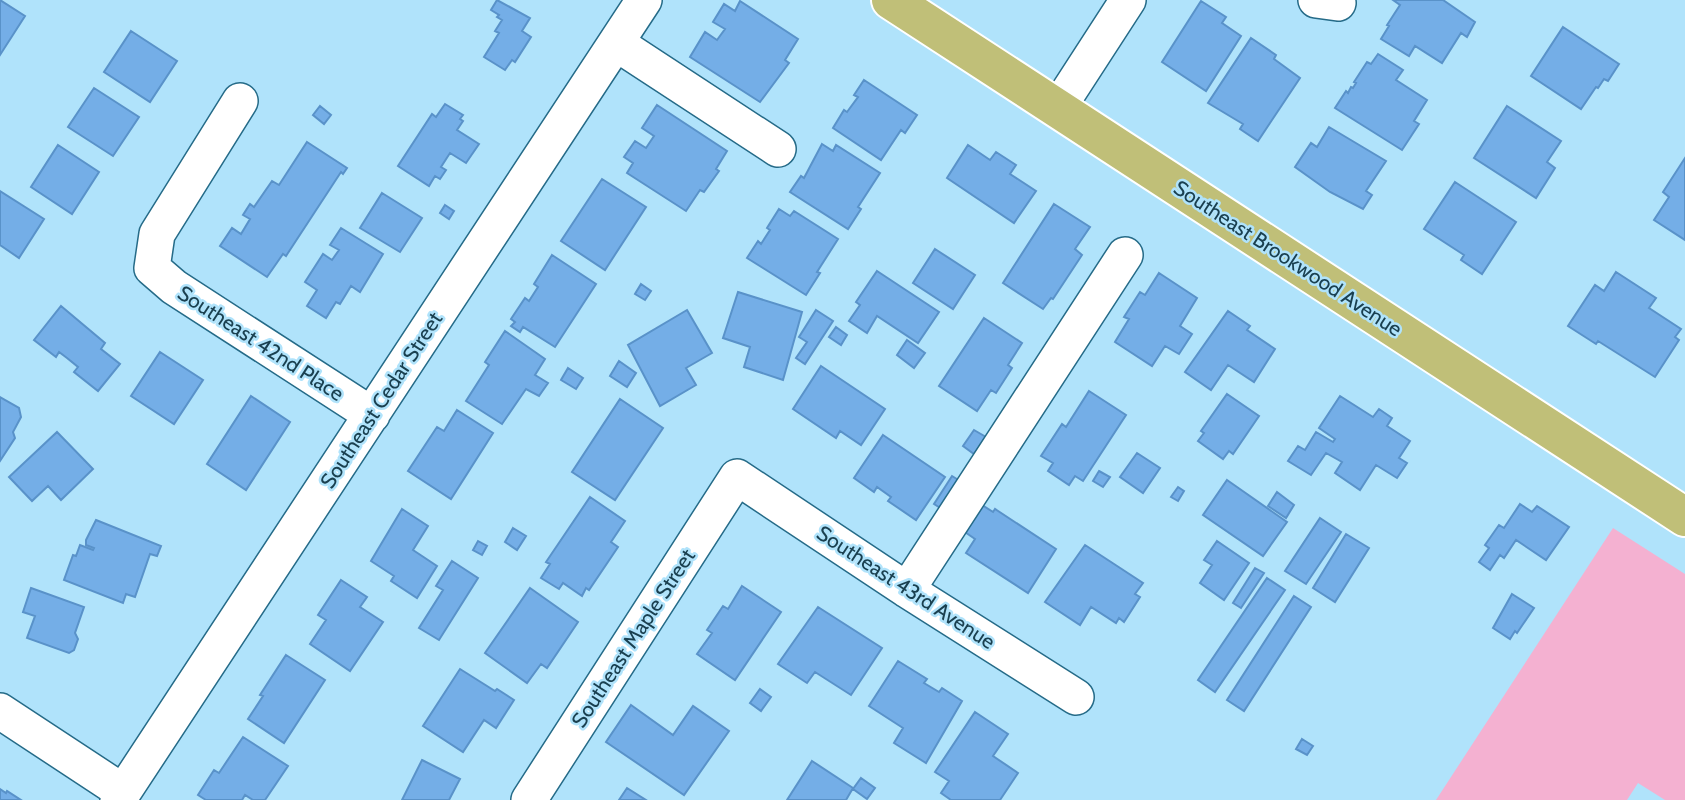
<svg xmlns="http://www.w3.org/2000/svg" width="1685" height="800" font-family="Cabin,sans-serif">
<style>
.green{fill:#f4b1d1}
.building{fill:#74aee7;stroke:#5992c9;stroke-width:2}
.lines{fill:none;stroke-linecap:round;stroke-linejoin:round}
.minor-casing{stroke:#256b88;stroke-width:38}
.major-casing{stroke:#fff;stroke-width:42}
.minor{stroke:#fff;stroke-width:35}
.major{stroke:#c0bf78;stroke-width:38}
.labels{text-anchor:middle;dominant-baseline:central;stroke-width:5;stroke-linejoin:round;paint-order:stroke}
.street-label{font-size:21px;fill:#1a4050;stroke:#b0e3fb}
</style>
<rect width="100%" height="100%" fill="#b0e3fb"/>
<path class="green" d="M1613,528L1685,574V800H1665L1638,783L1627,800H1436Z"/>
<path class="building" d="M0,0L25,16L0,55Z
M497,0L530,18L522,31L531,37L515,62L512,60L505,70L484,57L499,33L495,31L502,20L497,17L499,15L491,10Z
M1393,0H1443L1475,22L1467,37L1461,33L1442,63L1415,46L1409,56L1381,39L1389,26L1387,25L1400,5Z
M740,1L798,39L785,60L789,63L760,102L690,57L705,32L717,40L725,29L713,22L724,4L735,11Z
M1201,1L1226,17L1222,23L1241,36L1206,91L1162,62Z
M1563,27L1619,64L1608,81L1604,79L1598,88L1596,87L1581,109L1531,76Z
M131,31L177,61L150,102L104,72Z
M1251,38L1276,55L1274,59L1300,78L1258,141L1240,129L1243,124L1208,103Z
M1378,54L1403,70L1396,80L1427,100L1414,121L1419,124L1402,150L1335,108L1346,91L1348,93L1351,87L1353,88L1356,83L1354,82L1367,62L1371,64Z
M864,80L917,115L905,133L901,130L881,160L833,128L844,110L847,112L858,97L854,95Z
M94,88L139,117L113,156L68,127Z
M445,104L463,115L460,119L463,121L457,130L479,144L466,163L450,153L441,167L446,170L440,179L435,176L429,186L398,166L432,114L436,117Z
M657,105L727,151L716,169L719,171L704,192L700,190L686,211L627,173L633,163L624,157L635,141L646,148L654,136L642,128Z
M320,106L331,115L324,124L313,115Z
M1507,106L1561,141L1547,162L1555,168L1536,198L1474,158Z
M1329,127L1386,161L1366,191L1372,195L1363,209L1330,192L1295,167L1311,143L1317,147Z
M307,142L347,168L343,174L341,172L286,256L283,254L267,277L220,246L232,228L241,234L250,219L243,215L250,204L254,207L272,181L279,185Z
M822,144L833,151L836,145L880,173L858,207L861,209L848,229L790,192L801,176L804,178Z
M58,145L99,172L72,214L31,187Z
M968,145L990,160L996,152L1016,165L1010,174L1036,191L1014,223L947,178Z
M1685,158V240L1654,220L1669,197L1663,192Z
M602,179L646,207L605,270L561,241Z
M1455,182L1516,222L1482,274L1461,260L1464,255L1424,229Z
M0,191L44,219L19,258L0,245Z
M382,193L422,218L400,252L360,228Z
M1054,204L1090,227L1075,249L1082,255L1053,299L1051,298L1043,309L1003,283Z
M445,205L454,211L449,219L440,213Z
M779,209L790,216L794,211L838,239L817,272L820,273L806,295L747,258L758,241L761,244L770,230L767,228Z
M341,228L383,254L360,292L351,286L340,304L336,302L326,318L307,306L317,290L305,282L323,254L332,260L339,250L330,245Z
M935,249L975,275L953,309L913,283Z
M552,255L596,284L555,347L523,327L520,332L511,326L515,322L511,319L525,298L529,301L538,287L534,284Z
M877,271L939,312L918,343L877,316L867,333L849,321L860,305L856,302Z
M1616,272L1656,298L1649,308L1681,329L1675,337L1679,340L1655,377L1598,341L1596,344L1568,326L1595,285L1604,291Z
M1159,273L1197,298L1180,326L1192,334L1179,354L1165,346L1152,366L1115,342L1129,319L1124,317L1140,292L1145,295Z
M641,284L651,291L645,300L635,294Z
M738,292L802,312L783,380L744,367L750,347L723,338Z
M61,306L105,343L101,349L120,364L98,391L74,372L78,367L67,358L59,352L56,357L34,340Z
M687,310L712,353L686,368L696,385L660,406L628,345Z
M816,310L833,321L805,364L796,358L807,342L799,337Z
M1228,311L1250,326L1247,330L1275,349L1254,382L1228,365L1211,390L1185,372Z
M984,318L1022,343L1008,365L1012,368L996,393L991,390L977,411L939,386Z
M836,327L847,335L841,345L829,337Z
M505,331L545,359L535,375L548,383L539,396L526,389L502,424L466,401L489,365L485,362Z
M907,340L925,353L914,368L897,355Z
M160,352L203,380L174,424L131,396Z
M619,361L636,373L627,387L610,376Z
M821,366L885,409L861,445L840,431L836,438L793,409Z
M568,368L583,378L576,389L561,380Z
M1089,391L1126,415L1083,481L1075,476L1069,485L1048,471L1053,463L1041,456L1062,424L1066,427Z
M1227,394L1259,416L1233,454L1229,451L1223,459L1198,441L1204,433L1201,431Z
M251,396L290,422L246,490L207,464Z
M1340,396L1373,417L1379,409L1392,418L1387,426L1410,441L1399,458L1407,463L1397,478L1376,465L1360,490L1335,473L1342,462L1326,453L1311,475L1288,461L1298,446L1305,450L1316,432L1333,442L1335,439L1319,428Z
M0,397L19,408L21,417L13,432L15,438L0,461Z
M620,399L663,428L615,500L572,472Z
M457,410L493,433L451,499L408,471L437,427L444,431Z
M974,430L986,437L974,454L963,446Z
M57,432L93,469L61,500L48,486L32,501L9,477Z
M883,435L945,477L916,520L888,501L891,497L877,487L874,492L854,478Z
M1137,453L1160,468L1143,493L1120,477Z
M1099,471L1110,477L1103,487L1093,481Z
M952,476L960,481L942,509L934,504Z
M1227,480L1287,522L1263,556L1203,515Z
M1178,487L1184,491L1178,501L1171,497Z
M1277,492L1294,505L1286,518L1268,506Z
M590,497L625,521L611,542L618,547L589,590L586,588L582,596L563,583L559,589L541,578L550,564L546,562Z
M979,503L993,512L995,509L1056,549L1028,593L966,553L975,539L962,530Z
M1520,504L1532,512L1537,506L1569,527L1546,560L1516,540L1504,558L1500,555L1490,570L1479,562L1489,548L1485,545L1499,525L1504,528Z
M402,509L428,526L413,550L437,566L417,598L391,581L394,576L371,561Z
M1320,518L1341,532L1306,584L1285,571Z
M96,520L161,546L157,556L150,554L135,597L126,594L123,603L64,580L73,555L76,556L80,545L93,550L94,548L86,545V540Z
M513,528L526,536L517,550L505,542Z
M1346,534L1369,548L1335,602L1313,588Z
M478,541L487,546L482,555L473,550Z
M1217,541L1249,563L1224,600L1200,583L1212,565L1204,560Z
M1085,545L1143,583L1135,594L1140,597L1124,622L1119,618L1116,623L1091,607L1080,625L1045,602Z
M452,561L478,578L439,640L419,628L443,590L436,586Z
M1255,568L1264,573L1241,608L1233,603Z
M1267,578L1285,590L1215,692L1198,680Z
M341,580L367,597L360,607L383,622L350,671L310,644L326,620L318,615Z
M742,586L781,612L735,680L697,654L712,633L707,630L723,606L728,609Z
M31,588L84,607L75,633L78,639L74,650L69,653L27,638L35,616L23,612Z
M530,588L578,622L547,668L541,664L527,683L485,653Z
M1512,594L1534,608L1517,633L1515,631L1510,639L1493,628Z
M1294,596L1311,607L1244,711L1227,700Z
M818,607L882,648L851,695L815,672L807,683L778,664Z
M286,655L325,680L284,743L248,719L263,696L260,695Z
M898,661L927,679L924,683L939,692L942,688L962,701L926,763L894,743L903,728L869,706Z
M460,669L495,691L497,689L514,700L496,728L484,720L463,752L423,726Z
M760,689L771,697L761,711L750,703Z
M631,705L673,735L693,706L729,731L684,795L606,742Z
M975,712L1008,734L993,756L1018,773L1000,800H951L941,793L949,781L935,772Z
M243,737L288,766L265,800H253L245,795L242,800H206L198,795L214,770L219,773Z
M1302,739L1313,746L1307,755L1296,749Z
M422,760L460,779L449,800H402Z
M812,761L853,788L846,800H787Z
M861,778L875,788L867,799L853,789Z
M627,788L646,800H619Z
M0,789L6,793L7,791L21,800H0Z"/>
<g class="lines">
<g class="minor-casing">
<path id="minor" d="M1316,0L1338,3
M616,43L778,149
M240,101L157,234L152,268L174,287L372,415
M1058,108L1128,0
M907,590L1125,255
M0,711L123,792
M118,800L644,0
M529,800L737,477L907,590L1076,697"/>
</g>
<g class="major-casing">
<path id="major" d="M891,0L1685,517"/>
</g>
<use href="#minor" class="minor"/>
<use href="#major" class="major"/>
</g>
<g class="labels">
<g class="street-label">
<text transform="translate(1288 258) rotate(33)">Southeast Brookwood Avenue</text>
<text transform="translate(261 343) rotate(33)">Southeast 42nd Place</text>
<text transform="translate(381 400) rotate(-57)">Southeast Cedar Street</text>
<text transform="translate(906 587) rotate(33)">Southeast 43rd Avenue</text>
<text transform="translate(633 638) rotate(-57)">Southeast Maple Street</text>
</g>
</g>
</svg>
